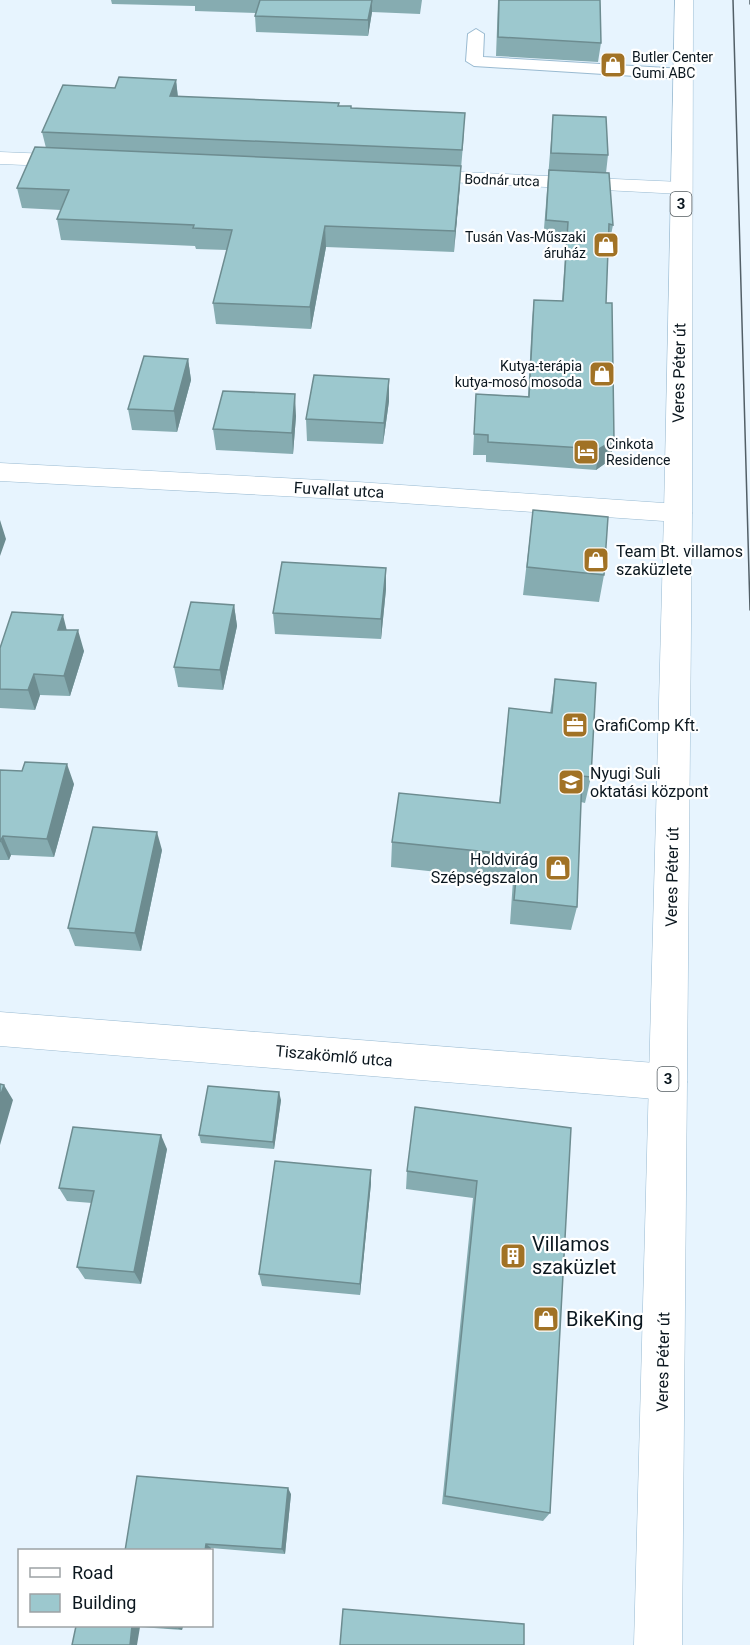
<svg xmlns="http://www.w3.org/2000/svg" width="750" height="1645" font-family="Roboto,sans-serif">
<style>
.lines{fill:none;stroke-linecap:round;stroke-linejoin:round}
.lane-casing{stroke:#99bad1;stroke-width:2}
.street-casing{stroke:#99bad1;stroke-width:1}
.primary-casing{stroke:#99bad1;stroke-width:1}
.lane{fill:#fff;fill-rule:evenodd}
.street{fill:#fff;fill-rule:evenodd}
.primary{fill:#fff;fill-rule:evenodd}
.tram{stroke:#525f67;stroke-width:1.5}
.wall{fill:#86acb1}
.shaded-wall{fill:#6d8c90}
.building{fill:#9cc8ce;stroke:#6d8c90;stroke-width:1.5}
.labels{text-anchor:middle;dominant-baseline:central;stroke-width:4.5;stroke-linejoin:round;paint-order:stroke}
.far-poi-label{font-size:14px;fill:#0b171f;stroke:#fff;text-anchor:start}
.far-street-label{font-size:14px;fill:#0b171f;stroke:#fff}
.shield{fill:#fff;stroke:#545d62;stroke-width:1.5}
.shield-label{font-size:15px;font-weight:bold;fill:#0b171f}
.street-label{font-size:16px;fill:#0b171f;stroke:#fff}
.poi-label{font-size:16px;fill:#0b171f;stroke:#fff;text-anchor:start}
.near-poi-label{font-size:20px;fill:#0b171f;stroke:#fff;text-anchor:start}
</style>
<rect width="100%" height="100%" fill="#e7f4fe"/>
<g class="lines">
<g class="lane-casing">
<path id="lane" d="M476,29L484,34L483,57L683,69L691,74L683,79L474,66L466,61L468,34Z"/>
</g>
<g class="street-casing">
<path id="street" d="M0,152L74,155L81,157L84,161L81,165L74,167L0,164Z
M416,170L681,182L689,183L692,188L689,193L681,194L409,180L405,176L409,172Z
M0,463L358,482L678,504L688,506L692,513L688,520L678,522L358,500L0,481Z
M0,1012L668,1064L681,1069L687,1082L681,1095L668,1100L0,1046Z"/>
</g>
<g class="primary-casing">
<path id="primary" d="M675,0H693L692,513L682,1645H634L664,513Z"/>
</g>
<use href="#lane" class="lane"/>
<use href="#street" class="street"/>
<use href="#primary" class="primary"/>
<path class="tram" d="M733,0L750,610
M750,0V4"/>
</g>
<path class="wall" d="M111,0H422L420,14L372,12L368,36L256,32L255,16L256,13L195,11V6L112,4Z
M498,0H600L601,43L598,62L496,56Z
M176,80L178,97L339,106L464,133L454,252L326,247L311,329L216,324L213,303L227,250L196,249L195,246L61,240L57,219L61,210L22,208L17,188L46,148L42,132L115,88Z
M553,115L608,155L606,173L613,225L609,245H608L606,303L614,440L610,460L596,470L486,462V455H473L476,394L528,396L532,320L534,300L562,301L566,242L543,241Z
M188,359L191,380L177,432L132,430L128,409Z
M389,379V401L383,444L307,441L306,419Z
M296,416L293,454L216,450L213,429Z
M533,510L604,575L599,602L523,595Z
M386,568V589L381,639L275,634L273,613Z
M234,605L237,626L223,690L178,687L174,667Z
M67,630L84,651L70,696L40,695L35,710L0,708V648Z
M555,679L591,777L585,803L581,802L577,907L571,930L510,924L513,880L391,867L392,842L499,803L509,708L550,713Z
M0,770L74,784L54,857L11,855L9,860H0Z
M162,850L141,951L75,946L68,928Z
M281,1100L274,1149L201,1143L199,1135Z
M571,1128L550,1513L543,1521L442,1504L473,1198L406,1189L407,1171Z
M167,1149L141,1284L85,1279L77,1267L92,1203L67,1201L59,1188Z
M371,1183L360,1295L262,1286L259,1274Z
M291,1494L285,1554L211,1548L125,1551Z
M76,1626H183L182,1630L140,1627Z"/>
<path class="shaded-wall" d="M372,0V12L368,36V20Z
M176,80L178,99L170,96Z
M461,166L460,186L454,252L455,231Z
M325,226L326,247L311,329L310,307Z
M188,359L191,380L177,432L174,411Z
M389,379V401L383,444L384,423Z
M295,394L296,416L293,454L292,433Z
M614,440L610,460L596,470L599,449Z
M0,520L6,539L0,556Z
M386,568V589L381,639V619Z
M234,605L237,626L223,690L220,670Z
M63,615L68,635L58,630Z
M78,630L84,651L70,696L64,676Z
M34,674L40,695L35,710L28,690Z
M67,764L74,784L54,857L47,839Z
M157,832L162,850L141,951L135,933Z
M3,836L11,855L9,860L1,842Z
M4,1085L13,1100L0,1145V1097Z
M279,1092L281,1100L274,1149L273,1142Z
M161,1135L167,1149L141,1284L134,1272Z
M371,1170V1183L360,1295V1284Z
M288,1488L291,1494L285,1554L282,1549Z
M206,1544L211,1548V1551H205Z
M132,1626L140,1627L137,1645H130Z
M176,1626H183L182,1630L176,1628Z"/>
<path class="building" d="M260,0H372L368,20L255,16Z
M499,0H600L601,43L498,37Z
M119,77L176,80L170,96L339,103L338,106H351V108L465,113L462,150L42,132L63,85L115,88Z
M553,115L606,117L608,155L551,153Z
M35,147L461,166L455,231L325,226L310,307L213,303L232,230L193,228L194,225L57,219L69,190L17,188Z
M549,170L609,173L613,225L609,224L606,303H612L614,440L599,449L488,442V435L474,434L476,394L529,397L534,300L563,301L568,222L546,220Z
M144,356L188,359L174,411L128,409Z
M314,375L389,379L384,423L306,419Z
M223,391L295,394L292,433L213,429Z
M533,510L608,517L604,575L527,567Z
M282,562L386,568L381,619L273,613Z
M191,602L234,605L220,670L174,667Z
M12,612L63,615L58,630H78L64,676L34,674L28,690L0,689V648Z
M555,679L596,683L591,777L582,776L577,907L514,900L518,855L392,842L399,793L500,803L509,708L552,713Z
M25,762L67,764L47,839L3,836L0,842V770L22,771Z
M93,827L157,832L135,933L68,928Z
M0,1084L4,1085L0,1097Z
M208,1086L279,1092L273,1142L199,1135Z
M415,1107L571,1128L550,1513L445,1496L477,1181L407,1171Z
M73,1127L161,1135L134,1272L77,1267L94,1191L59,1188Z
M275,1161L371,1170L360,1284L259,1274Z
M137,1476L288,1488L282,1549L206,1544L205,1551H125Z
M343,1609L524,1624V1645H340Z
M76,1626H132L130,1645H72Z
M141,1626H176V1628Z"/>
<defs>
<g id="shop-square" transform="scale(1.35)"><rect x="-9" y="-9" width="18" height="18" rx="4" fill="#a17225" stroke="#fff"/><path d="M-5-2.5h2.3a2.7 3.5 0 0 1 5.4 0H5L5.5 6h-11ZM-1.5-2.5h3a1.5 2.3 0 0 0-3 0Z" fill="#fff"/></g>
<g id="hotel-square" transform="scale(1.35)"><rect x="-9" y="-9" width="18" height="18" rx="4" fill="#a17225" stroke="#fff"/><path d="M-6-4.5h1.5V1H6V5H4.5V3h-9V5H-6ZM-4 0a1.8 1.8 0 1 1 3.6 0ZM.5 0V-2.5h3Q6-2.5 6 0Z" fill="#fff"/></g>
<g id="office-square" transform="scale(1.35)"><rect x="-9" y="-9" width="18" height="18" rx="4" fill="#a17225" stroke="#fff"/><path d="M-6-3h4V-5.5h4V-3h4V5H-6ZM-1-4.5V-3h2v-1.5ZM-6 0V1H6V0Z" fill="#fff"/></g>
<g id="school-square" transform="scale(1.35)"><rect x="-9" y="-9" width="18" height="18" rx="4" fill="#a17225" stroke="#fff"/><path d="M0-5L7-2L0 1L-7-2ZM-4 1L0 2.5L4 1V4Q0 6-4 4Z" fill="#fff"/></g>
<g id="building-square" transform="scale(1.35)"><rect x="-9" y="-9" width="18" height="18" rx="4" fill="#a17225" stroke="#fff"/><path d="M-4-6H4V6H1V3H-1V6H-4ZM-2.5-4.3h1.7v1.8h-1.7ZM.8-4.3h1.7v1.8H.8ZM-2.5-1h1.7V.8h-1.7ZM.8-1h1.7V.8H.8Z" fill="#fff"/></g>
</defs>
<g fill-rule="evenodd">
<use href="#shop-square" x="613" y="65"/>
<use href="#shop-square" x="606" y="245"/>
<use href="#shop-square" x="602" y="374"/>
<use href="#hotel-square" x="586" y="452"/>
<use href="#shop-square" x="596" y="560"/>
<use href="#office-square" x="575" y="725"/>
<use href="#school-square" x="571" y="782"/>
<use href="#shop-square" x="558" y="868"/>
<use href="#building-square" x="513" y="1256"/>
<use href="#shop-square" x="546" y="1319"/>
</g>
<g class="labels">
<g class="far-poi-label">
<text x="632" y="57">Butler Center<tspan x="632" dy="16">Gumi ABC</tspan></text>
<text x="586" y="237" text-anchor="end">Tusán Vas-Műszaki<tspan x="586" dy="16">áruház</tspan></text>
<text x="582" y="366" text-anchor="end">Kutya-terápia<tspan x="582" dy="16">kutya-mosó mosoda</tspan></text>
<text x="606" y="444">Cinkota<tspan x="606" dy="16">Residence</tspan></text>
</g>
<g class="far-street-label">
<text transform="translate(502 180) rotate(2)">Bodnár utca</text>
</g>
<g class="shield">
<rect x="670.5" y="192" width="21" height="24" rx="4.5"/>
<rect x="657.5" y="1067" width="21" height="24" rx="4.5"/>
</g>
<g class="shield-label">
<text x="681" y="204">3</text>
<text x="668" y="1079">3</text>
</g>
<g class="street-label">
<text transform="translate(679 373) rotate(-89)">Veres Péter út</text>
<text transform="translate(339 490) rotate(3)">Fuvallat utca</text>
<text transform="translate(672 877) rotate(-89)">Veres Péter út</text>
<text transform="translate(334 1056) rotate(5)">Tiszakömlő utca</text>
<text transform="translate(663 1362) rotate(-89)">Veres Péter út</text>
</g>
<g class="poi-label">
<text x="616" y="551">Team Bt. villamos<tspan x="616" dy="18">szaküzlete</tspan></text>
<text x="594" y="725">GrafiComp Kft.</text>
<text x="590" y="773">Nyugi Suli<tspan x="590" dy="18">oktatási központ</tspan></text>
<text x="538" y="859" text-anchor="end">Holdvirág<tspan x="538" dy="18">Szépségszalon</tspan></text>
</g>
<g class="near-poi-label">
<text x="532" y="1244">Villamos<tspan x="532" dy="23">szaküzlet</tspan></text>
<text x="566" y="1319">BikeKing</text>
</g>
</g>
<rect x="18" y="1549" width="195" height="78" fill="#ffffff" stroke="#9da2a5" stroke-width="1.5"/>
<rect x="30" y="1568" width="30" height="9" fill="#ffffff" stroke="#9da2a5" stroke-width="1.5"/>
<text x="72" y="1579" font-size="18" fill="#0b171f">Road</text>
<rect x="30" y="1594" width="30" height="18" fill="#9cc8ce" stroke="#9da2a5" stroke-width="1.5"/>
<text x="72" y="1609" font-size="18" fill="#0b171f">Building</text>
</svg>
